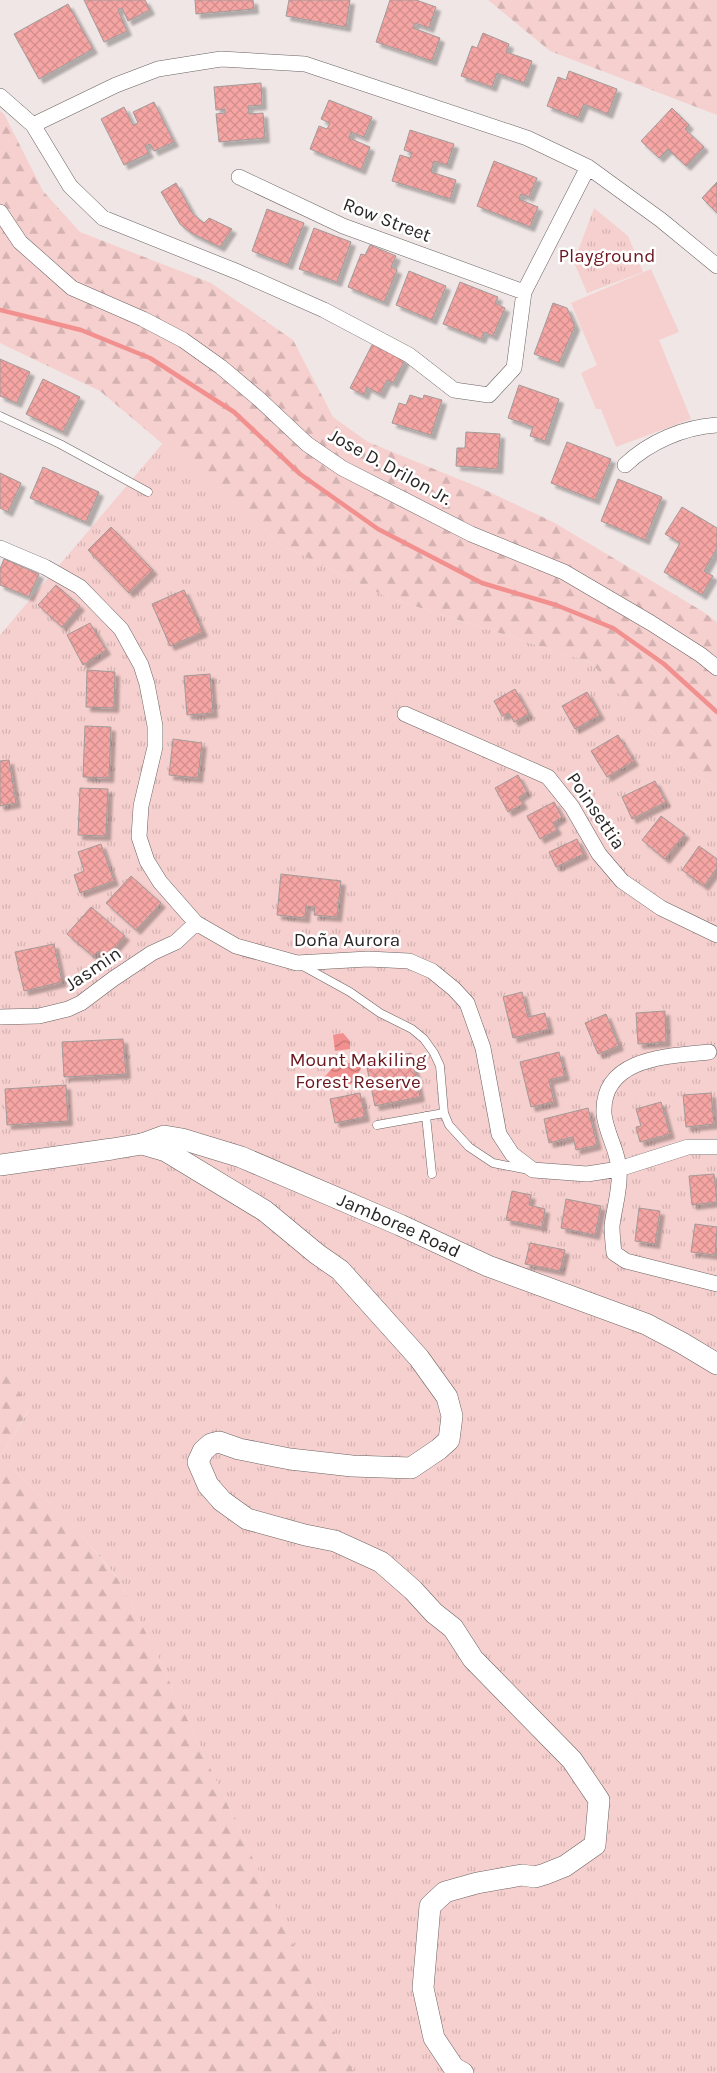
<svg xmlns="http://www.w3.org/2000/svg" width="717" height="2073" font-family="Karla,sans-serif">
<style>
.grass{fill:#f6d0ce}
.forest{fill:url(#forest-firs)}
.park{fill:url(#park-tufts)}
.water{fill:url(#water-waves)}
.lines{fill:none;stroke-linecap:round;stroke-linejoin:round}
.stream{stroke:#f1908e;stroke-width:4.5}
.building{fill:url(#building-cross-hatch);stroke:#a29a99;filter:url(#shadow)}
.lane-casing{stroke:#6a6262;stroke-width:9}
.street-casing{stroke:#6a6262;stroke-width:16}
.secondary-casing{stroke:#6a6262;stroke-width:22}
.lane{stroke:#fff;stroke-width:8}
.street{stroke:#fff;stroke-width:15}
.secondary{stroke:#fff;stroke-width:21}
.labels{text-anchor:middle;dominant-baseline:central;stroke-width:5;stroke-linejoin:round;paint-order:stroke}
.street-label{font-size:19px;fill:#292626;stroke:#fff}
.park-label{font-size:19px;fill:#6c161e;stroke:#fff}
</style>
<defs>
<pattern id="forest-firs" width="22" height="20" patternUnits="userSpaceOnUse" patternTransform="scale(1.25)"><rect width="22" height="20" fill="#f6d0ce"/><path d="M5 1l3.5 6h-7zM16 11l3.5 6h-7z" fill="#d3b2b1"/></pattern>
<pattern id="park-tufts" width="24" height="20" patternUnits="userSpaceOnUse" patternTransform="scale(1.25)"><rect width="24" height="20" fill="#f6d0ce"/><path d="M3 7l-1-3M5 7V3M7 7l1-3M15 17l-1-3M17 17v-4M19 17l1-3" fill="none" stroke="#d3b2b1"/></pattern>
<pattern id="water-waves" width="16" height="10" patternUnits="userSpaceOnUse" patternTransform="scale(1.25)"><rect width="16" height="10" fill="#f1908e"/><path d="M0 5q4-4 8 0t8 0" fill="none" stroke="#c37574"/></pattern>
<pattern id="building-cross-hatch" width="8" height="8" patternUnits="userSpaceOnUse" patternTransform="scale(1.25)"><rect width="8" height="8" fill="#f5a5a3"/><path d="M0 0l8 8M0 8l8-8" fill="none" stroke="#d28e8c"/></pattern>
<filter id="shadow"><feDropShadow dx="4.5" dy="4.5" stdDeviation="1" flood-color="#0004"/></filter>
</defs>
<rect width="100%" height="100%" fill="#efe6e5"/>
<path class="grass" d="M651,269L679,332L659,340L691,419L616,447L601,409H596L581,373L597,365L571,303Z"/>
<path class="forest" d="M488,0H717V115L550,51Z
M0,111L4,114L43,191L80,232L211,283L293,340L333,417L368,442L483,489L553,522L702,611L717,622V787L686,770L590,662L389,598L284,546L100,391L0,343Z
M0,1269L35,1399L0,1458Z
M0,1458L73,1525L118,1579L152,1644L354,2073H0Z"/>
<path class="park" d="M594,208L628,236L643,272L587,293L574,262Z
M163,443L284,546L389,598L590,662L686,770L717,787V2073H354L152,1644L117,1577L73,1525L0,1458L29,1410L0,1356V635Z"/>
<path class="water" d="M343,1033L350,1041V1049L335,1051L333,1035Z
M355,1062L361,1069L351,1084L330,1088L321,1081L335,1065Z"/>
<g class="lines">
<path class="stream" d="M0,310L81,330L150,358L234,412L300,474L378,529L482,583L556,605L613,628L664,664L717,712"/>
</g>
<path class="building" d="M84,0H145L150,10L128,21L122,8L118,10L127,31L104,42Z
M195,0H253L254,9L196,14Z
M289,0H350L346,27L286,16Z
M390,0H416L436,7L429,28L415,23L413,28L440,38L432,61L376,42Z
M68,4L93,49L39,79L14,34Z
M483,33L509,44L506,52L532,61L524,83L497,73L492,87L461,76L472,46L477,48Z
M569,71L617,89L608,114L584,104L578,118L547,106L558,77L566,80Z
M261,83L262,105L248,106L249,114L263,113L265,138L219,142L216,114L225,113V109L216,110L214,87Z
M329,100L372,117L364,137L351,132L349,138L370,147L361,170L310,149L319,126L327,129L330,123L321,119Z
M154,102L174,142L154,151L150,144L145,146L149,153L124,165L101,119L124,107L133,125L138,123L133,112Z
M672,108L689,125L685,129L704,147L686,166L668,149L659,158L641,141Z
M410,130L454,144L447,165L434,161L431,172L456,180L450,199L392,181L400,155L410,158L412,153L404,150Z
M494,161L537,178L529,197L521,194L519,199L538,207L530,227L477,206Z
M717,182V213L702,198Z
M176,183L193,214L204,223L209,218L232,229L220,247L191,233L180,224L161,192Z
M267,209L304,223L288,265L252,251Z
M314,228L351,242L337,282L299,269Z
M370,245L396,256L391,267L397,270L384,302L348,287L361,254L365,255Z
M409,271L446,286L432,320L396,305Z
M460,282L498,297L495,303L505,308L493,336L484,332L481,339L443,324Z
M553,303L567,308L575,326L559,363L534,354Z
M373,343L405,360L393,383L387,380L380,394L367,387L364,395L350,388Z
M0,359L30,372L17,403L0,396Z
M43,379L80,397L63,432L26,414Z
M519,385L559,399L545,441L530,436L533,427L508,418Z
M410,395L423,399L424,395L442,400L431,435L392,423L399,403L406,405Z
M466,432L500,434L498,469L456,466L457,448H465Z
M567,442L611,459L595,500L551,483Z
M43,467L99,492L86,522L30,498Z
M0,473L21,483L8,512L0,508Z
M618,479L662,497L645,540L601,521Z
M682,507L717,528V548L704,571L713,576L702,595L664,572L680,543L665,534Z
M111,527L153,570L129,593L88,550Z
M4,559L39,574L29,597L0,585V569Z
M56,585L80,606L62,627L38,605Z
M184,590L203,632L170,646L152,604Z
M90,623L106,650L83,665L67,635Z
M87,670L115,672L114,708L86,707Z
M210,674L213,713L187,715L184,676Z
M515,689L529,714L514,722L509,713L502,716L494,701Z
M587,692L600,715L575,729L562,706Z
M85,726L111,727L109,778L83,777Z
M618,735L634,761L607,777L591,751Z
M173,739L202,743L198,778L169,775Z
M9,760L16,803L0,806V761Z
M518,775L527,792L519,797L523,804L508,812L495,788Z
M655,781L666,802L632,819L622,797Z
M80,788L108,789L106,836L78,835Z
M554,802L562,817L553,823L557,830L540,839L527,816Z
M661,816L685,834L665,859L642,840Z
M577,839L584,854L556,867L549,852Z
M101,844L114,881L80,893L74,875L84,871L78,852Z
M699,846L717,859V868L704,886L682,870Z
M281,874L341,881L337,917L314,915L315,907L306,906L305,918L277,915Z
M131,876L161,903L136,930L106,903Z
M91,907L125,936L106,958L98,951L93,956L67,934Z
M54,944L62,982L24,991L15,952Z
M522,992L528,1017L545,1013L549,1029L513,1038L503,997Z
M665,1011L666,1042L638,1044L636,1013Z
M606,1014L619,1046L598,1054L585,1023Z
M123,1039L126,1074L64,1077L62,1042Z
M559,1052L565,1076L549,1080L554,1102L531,1107L520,1062Z
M411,1053L420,1097L375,1106L366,1063Z
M66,1085L68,1121L7,1125L5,1089Z
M360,1093L365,1117L335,1123L330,1099Z
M711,1093L714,1124L686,1127L683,1095Z
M661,1102L670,1134L640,1142L636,1127L641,1126L636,1109Z
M588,1108L597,1145L576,1150L573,1137L549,1143L544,1119Z
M714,1174L717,1202L692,1205L689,1176Z
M512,1191L531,1195L529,1205L545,1209L542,1227L506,1220Z
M566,1199L601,1206L595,1235L561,1228Z
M639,1208L660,1211L655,1244L635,1241Z
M695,1224L717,1227L715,1255L691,1252Z
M530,1243L565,1250L560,1271L525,1264Z"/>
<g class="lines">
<g class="lane-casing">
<path id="lane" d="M0,416L60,444L148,492
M301,965L350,992L380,1013L412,1029L424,1039L434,1053L440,1066L444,1113L449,1125L469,1147L493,1163L529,1170
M426,1116L432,1174
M377,1125L444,1113"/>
</g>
<g class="street-casing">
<path id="street" d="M0,96L33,125L70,186L103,218L238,272L324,310L409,355L454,390L489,395L514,368L524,292L588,167
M33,125L116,85L158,69L221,59L305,64L527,138L588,167L661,220L717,266
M239,177L343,226L524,292
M0,212L20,242L72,288L143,319L183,340L221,367L259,399L307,444L342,468L471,534L564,572L651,623L701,655L717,668
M625,465C649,442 684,427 717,425
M0,548L45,567L80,587L121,629L141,665L147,684L155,726V747L141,806L139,837L147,861L160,882L196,923L236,946L297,963L368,959L409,961L432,971L454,989L467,1003L483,1048L499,1134L512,1154L533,1170L587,1174L619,1169L688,1147H717
M405,714L548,777L572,807L599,854L622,881L661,908L717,935
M0,1017L39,1016L68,1009L81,1003L113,979L152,953L176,942L196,923
M709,1052C669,1056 601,1057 604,1114C606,1133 618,1151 619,1169C621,1188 614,1208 612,1226C612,1235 613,1244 614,1253L626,1261L717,1284"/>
</g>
<g class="secondary-casing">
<g id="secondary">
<path d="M142,1144L166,1151L265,1211L317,1254L340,1270L419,1358L447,1397L452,1416L449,1440L439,1449L411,1468L352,1466L290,1459L239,1449L219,1442L211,1444L203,1451L198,1462L208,1485L222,1501L247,1519L305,1535L335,1541L381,1562L413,1590L434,1613L453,1628L473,1659L572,1760L599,1800L595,1845L565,1866L545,1874L535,1877L522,1875L477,1883L445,1892L430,1906L423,1988L434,2038L454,2068L463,2073"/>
<path id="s1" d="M0,1165L112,1149L142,1144L164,1136L182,1139L241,1157L400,1225L488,1266L646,1324L682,1343L717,1364"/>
</g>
</g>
<use href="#lane" class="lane"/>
<use href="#street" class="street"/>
<use href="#secondary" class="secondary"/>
</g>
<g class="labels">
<g class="street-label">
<text transform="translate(387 220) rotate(21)">Row Street</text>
<text transform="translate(390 467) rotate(29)">Jose D. Drilon Jr.</text>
<text transform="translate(596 811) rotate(56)">Poinsettia</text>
<text x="347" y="940">Doña Aurora</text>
<text transform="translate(93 969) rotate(-34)">Jasmin</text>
<text stroke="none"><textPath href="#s1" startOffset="419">Jamboree Road</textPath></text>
</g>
<g class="park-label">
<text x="607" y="256">Playground</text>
<text x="358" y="1060">Mount Makiling<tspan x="358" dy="22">Forest Reserve</tspan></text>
</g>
</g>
</svg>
